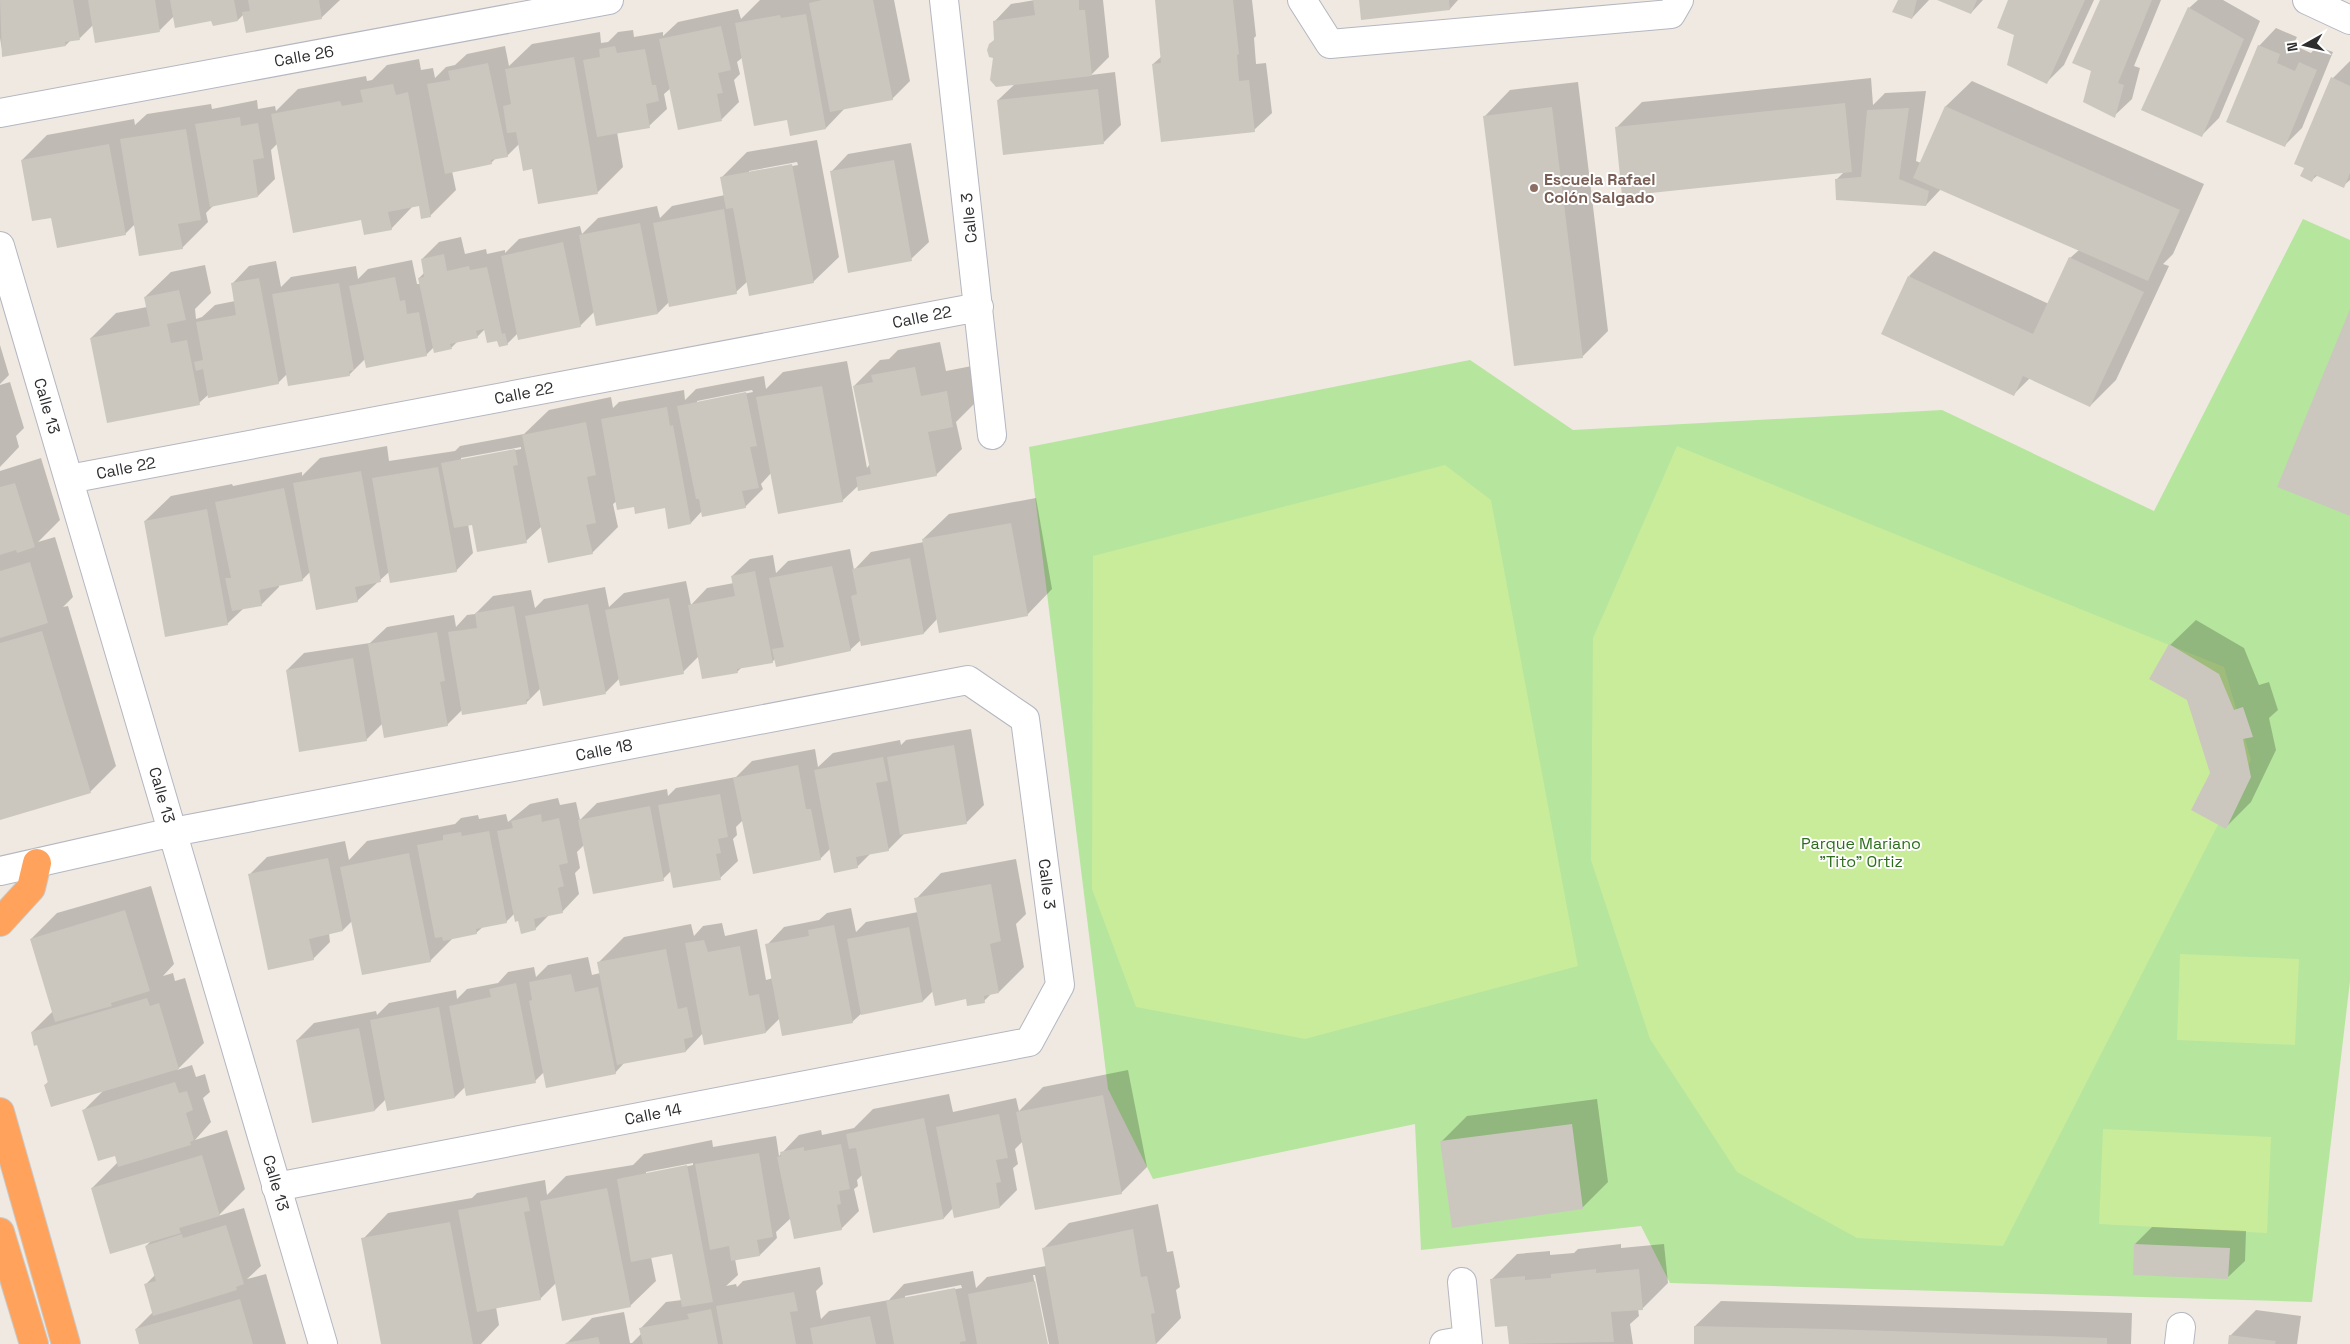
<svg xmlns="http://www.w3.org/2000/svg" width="2350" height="1344" font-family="'Space Grotesk',sans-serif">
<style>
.green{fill:#b6e59e}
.pitch{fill:#c9ec9a}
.shadow{fill:#0003;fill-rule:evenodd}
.building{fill:#cbc7bf}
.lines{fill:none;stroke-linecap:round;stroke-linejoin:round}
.minor-casing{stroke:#b4b7c1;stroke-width:30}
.highway-casing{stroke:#c9c9c9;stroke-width:30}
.minor{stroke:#fff;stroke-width:28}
.highway{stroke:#ffa35c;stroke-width:28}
.education-dot{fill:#8d6e63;stroke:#fff;stroke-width:2}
.labels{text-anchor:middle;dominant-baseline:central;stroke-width:4;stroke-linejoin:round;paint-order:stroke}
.street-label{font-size:16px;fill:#2e2e2e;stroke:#fff}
.education-label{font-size:16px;font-weight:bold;fill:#785e54;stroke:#fff;text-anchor:start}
.park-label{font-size:16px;fill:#2c6e1b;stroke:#fff}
</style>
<rect width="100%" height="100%" fill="#efe9e1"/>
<path class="green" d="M2303,219L2350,240V981L2312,1302L1670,1283L1641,1226L1421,1250L1415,1124L1153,1179L1108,1089L1029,447L1470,360L1573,430L1942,410L2154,511Z"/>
<path class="pitch" d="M1677,446L2224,667L2251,760L2003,1246L1857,1238L1737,1172L1650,1039L1591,860L1593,638Z
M1445,465L1491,500L1578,966L1305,1039L1136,1007L1092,889L1093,556Z
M2180,954L2299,959L2295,1045L2177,1040Z
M2103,1129L2271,1137L2267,1233L2099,1224Z"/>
<path class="shadow" d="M0,0H340L321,18L244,14L238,20L214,25L212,19L174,16L160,30L94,24L80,38L71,40L66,45L3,56L0,38Z
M760,0H894L910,81L892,99L846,107L826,128L791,135L788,118L743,57L737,62L740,74L734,80L739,102L722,119L679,128L671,88L664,94L667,109L649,126L617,132L623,167L598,192L534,168L519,144L507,156L496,158L491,163L452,171L456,190L430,216L420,205L413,206L391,229L278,143L271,150L275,179L258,196L214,205L206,213L208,222L182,248L135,224L125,234L52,217L22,160L47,135L134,119L135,125L147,114L211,104L212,109L257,100L258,109L275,106L276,111L298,89L366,76L367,81L372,80L387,65L419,59L421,70L433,68L435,78L446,67L455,65L467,54L505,46L509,66L532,44L600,32L601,43L608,42L618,32L633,30L634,37L663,32V36L678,22L738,9L741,19Z
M1035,0H1103L1109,57L1091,75L1115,72L1121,125L1104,142L1004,154L998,100L1016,83L995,67L994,22L1011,4Z
M1156,0H1252L1256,36L1254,38L1256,64L1266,63L1272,113L1254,130L1153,64L1162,56Z
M1360,0H1458L1450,9Z
M1899,0H1929L1912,18Z
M1940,0H1983L1971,13Z
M2010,0H2094L2064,65L2047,82L2015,34Z
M2101,0H2161L2134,66L2140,68L2132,99L2114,116Z
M2198,0H2223L2260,21L2219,118L2202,135L2189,8Z
M2276,28L2297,37L2293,45L2311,53L2317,46L2333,52L2302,128L2285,145L2259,46Z
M2350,61V180L2343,186L2318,175L2312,180L2333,78Z
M1871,78L1873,105L1885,93L1926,91L1916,161L1921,163L1946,106L1972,81L2204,184L2173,254L2163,264L2169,266L2116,380L2090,406L2030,378L2014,394L1909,276L1934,251L2049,304L2070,258L2079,250L1941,189L1926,205L1836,180L1844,172L1616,128L1642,102Z
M1578,82L1608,331L1582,357L1485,116L1510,90Z
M817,140L839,257L813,282L748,281L736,292L669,302L658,313L595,311L580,326L518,333L507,344L498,340L485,329L477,337L458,341L451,348L434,347L426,355L365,359L349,375L287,374L278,383L209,394L199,403L91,338L116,313L147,307L145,297L171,272L205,265L211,293L195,309L196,319L202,317L215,305L235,301L232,284L249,266L276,261L281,287L291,277L356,266L358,279L368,269L412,260L417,284H420L419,278L424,273L422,259L439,242L461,237L465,254L486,249L487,254L505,250V253L519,239L580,226L582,234L598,218L657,206L660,218L672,206L725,195L722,177L747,152ZM797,162L798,165L749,173V171Z
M911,143L929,242L911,259L831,172L848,154Z
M940,342L946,371L972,366L978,400L956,422L962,449L936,475L859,485L842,501L771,473L761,484L763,489L745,507L702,511L691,523L666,507L635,505L617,501L613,504L618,527L592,553L542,526L526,541L473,523L468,524L473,553L456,571L389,572L357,601L310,572L302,580L279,585V587L262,604L244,608L227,624L145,521L171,496L232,484L233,486L302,472V476L320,458L387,446L389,461L455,451L460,446L524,434L549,410L611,397L613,408L619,402L684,390L685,400L696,389L764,376L766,389L783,372L847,361L867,468L870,464L854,386L880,360L889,359L898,350ZM752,390L753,392L697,403V401ZM521,447V449L461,461V458Z
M0,345L9,375L0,384Z
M10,382L24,428L16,436L19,447L0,467V385Z
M41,458L60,520L38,542L55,537L73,597L63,607L68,606L116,766L90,792L0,819V471Z
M1036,498L1052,589L1027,615L937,619L924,633L862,645L861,640L850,650L775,659L772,662L742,667L737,672L699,656L683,672L620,678L606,692L541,688L526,703L463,709L447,725L383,723L366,740L287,670L304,653L370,643L387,627L454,615L456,627L467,615L475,614L493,596L531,590L535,608L544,599L605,587L609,607L624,593L686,581L691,605L707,588L734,583L732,576L750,559L773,555L776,573L788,561L850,549L854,570L871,552L924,542L923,539L949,514Z
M2196,620L2244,648L2259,685L2269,682L2278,710L2269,718L2276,750L2251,802L2226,827L2211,773L2170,645Z
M971,729L984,805L967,822L905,833L888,850L871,853L857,867L831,848L820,859L743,820L736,827L737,835L733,839L738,861L720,878L671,871L663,879L584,845L577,852L580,868L575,873L579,894L562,912L550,914L535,929L519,919L515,913L506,922L484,926L476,933L454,937L430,961L352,921L343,930L329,933L330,942L313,959L249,875L267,857L345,841L349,860L367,841L455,824L461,818L478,815L479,819L506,814L508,822L530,804L558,798L560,805L576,802L580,820L597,803L667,789L668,796L676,788L736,777L752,761L815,749L818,767L833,753L900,740L901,745L906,740Z
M1016,859L1026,914L1016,924L1024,967L999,992L992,993L984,1001L933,991L923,1001L862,1013L852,1022L780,1018L766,1032L703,1033L686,1051L625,1062L615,1073L544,1072L535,1081L465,1087L455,1097L386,1099L375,1110L313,1122L297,1040L314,1023L376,1011L377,1015L389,1003L456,990L457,999L467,989L498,983L508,972L534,967L536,977L548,965L588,957L592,975L600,973L598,963L624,937L691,924L694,936L703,926L722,923L725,936L757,929L766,980L773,978L767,945L784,927L819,920L827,913L851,908L856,932L866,922L918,912L916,899L941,873Z
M151,886L174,964L163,976L173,973L175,981L185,978L204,1043L177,1070L192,1065L196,1077L205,1074L210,1092L203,1098L211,1122L195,1140L227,1130L245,1189L218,1216L244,1208L261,1266L247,1279L266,1274L286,1344H140L136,1329L153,1312L145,1285L155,1275L146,1246L152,1240L92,1188L118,1162L115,1154L84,1110L104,1090L45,1085L49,1081L38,1044L32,1032L53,1011L31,939L57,913Z
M1128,1070L1147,1167L1121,1193L1023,1141L1015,1149L1018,1164L1013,1168L1017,1190L1000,1207L953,1208L944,1218L874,1232L863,1174L857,1180L858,1186L854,1189L859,1211L841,1229L791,1218L776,1232L777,1238L760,1255L735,1259L738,1275L726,1286L736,1284L737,1287L743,1281L820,1267L823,1284L816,1291L821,1319L829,1311L889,1300L904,1284L973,1271L976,1288L987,1277L1046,1266L1043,1249L1069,1223L1158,1204L1167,1252L1173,1251L1180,1287L1176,1290L1181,1318L1156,1344H1049L1035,1275H1033L1046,1344H566L592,1318L624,1312L630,1343H632L642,1333L641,1328L666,1302L682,1300L673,1252L651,1257L656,1281L630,1306L556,1283L540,1299L496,1307L499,1325L481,1344H383L363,1239L388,1213L472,1198L477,1193L545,1180L547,1195L566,1176L633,1165L644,1154L712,1140L713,1147L776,1136L779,1156L799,1135L821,1130L822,1135L854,1128L873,1109L949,1094L953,1112L1016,1098L1019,1111L1043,1087ZM693,1163V1165L646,1175V1172ZM961,1285L962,1288L905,1298V1296Z
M1597,1099L1608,1182L1582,1208L1441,1142L1467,1116Z
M2152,1227L2246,1231L2245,1261L2227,1278L2135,1244Z
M1621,1244V1248L1664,1244L1668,1283L1642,1309H1638L1639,1316L1630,1324L1633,1344H1511L1508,1325L1491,1280L1517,1254L1550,1251V1255L1574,1253L1578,1249Z
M1721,1301L2132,1313L2131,1344H1695V1326Z
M2256,1310L2301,1316L2297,1344H2229L2230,1336Z"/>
<path class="building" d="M0,0H73L80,40L65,42L66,46L2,57Z
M88,0H155L160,32L95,43Z
M170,0H234L238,21L213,26L211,21L175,28Z
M248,0H319L322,19L246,33L242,12L250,11Z
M822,0H873L893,100L830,112L809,3Z
M1033,0H1079V10H1085L1092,76L996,87L990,80L993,58L989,57L987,50L989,44L994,40L993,21L1035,15Z
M1155,0H1233L1239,54L1237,55L1239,81L1249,80L1255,132L1161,142L1152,64L1161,63Z
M1359,0H1449L1450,10L1361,20Z
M1898,0H1917L1912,19L1892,12Z
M1937,0H1977L1971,14Z
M2008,0H2085L2047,84L2007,65L2014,35L1997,28Z
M2100,0H2152L2118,83L2124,85L2115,118L2083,102L2091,71L2072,63Z
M2188,7L2244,39L2202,137L2141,110Z
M806,14L826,129L790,136L787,120L754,126L735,23L780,15L781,18Z
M721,26L731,70L718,73L723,93L717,94L722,121L678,130L659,39Z
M2258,45L2280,54L2277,63L2295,71L2299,62L2317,70L2285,147L2226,122Z
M615,46L617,53L645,49L652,85H656L659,101L646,104L650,128L597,137L583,60L600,57L599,49Z
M574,57L598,194L538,204L532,169L523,171L516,132L507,133L503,106L511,104L505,69Z
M488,63L508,157L491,160L492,164L488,165L445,174L427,84L450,80L448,71Z
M2331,77L2350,86V173L2344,188L2315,175L2312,182L2300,176L2304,168L2294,164Z
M393,84L396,95L408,92L431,217L421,219L419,206L388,212L392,230L364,235L361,220L293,233L271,114L340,101L342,106L363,102L360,90Z
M1098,89L1104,144L1003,155L997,100Z
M1845,103L1852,172L1622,196L1615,127Z
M1945,106L2180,210L2148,281L1913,178Z
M1552,107L1583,358L1514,366L1483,116Z
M1909,108L1899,179L1929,191L1926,206L1836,200L1835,179L1861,177L1867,110Z
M240,117L241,126L258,123L264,158L253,160L258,197L210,207L195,124Z
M186,129L201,220L178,224L183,249L139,256L120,139Z
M109,144L126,235L57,248L51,218L32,221L21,160Z
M894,160L912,261L848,273L830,171Z
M792,164L814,283L749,296L733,208L726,209L720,177Z
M724,209L737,294L669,307L653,223Z
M640,223L658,314L596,326L579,235Z
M563,242L581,327L518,340L501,256Z
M444,254L447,271L469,266L470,270L487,267L502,334L505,333L508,345L499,347L497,341L487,343L484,329L476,331L478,338L450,344L452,349L434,353L418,278L424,277L421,259Z
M2069,257L2144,292L2090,407L2023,376L2014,396L1881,334L1908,276L2033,334Z
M395,277L400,301L405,300L407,314L419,312L427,356L366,368L349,286Z
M259,278L279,384L208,398L203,369L196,371L194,362L203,360L196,322L236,315L231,283Z
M339,283L354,370L349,371L350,376L288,386L272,294Z
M179,290L186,320L167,324L171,343L187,340L200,405L107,423L90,338L150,326L144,297Z
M2350,309V516L2277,487Z
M915,367L921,396L947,391L953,427L928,432L937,476L858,491L856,477L871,474L853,386L873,382L871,375Z
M822,386L843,502L778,514L756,397Z
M746,392L757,446L750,447L759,488L742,491L746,508L702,517L699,499H696L677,406Z
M667,407L670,426L673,425L691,524L668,529L665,508L635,514L634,507L617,510L601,419Z
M586,422L596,475L587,477L596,523L586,525L593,554L548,563L522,435Z
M515,449L518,465L513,466L527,543L477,552L472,525L454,528L441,463Z
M438,467L457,572L390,583L372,478Z
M361,471L381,582L355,587L358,602L316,610L293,483Z
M15,483L35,547L17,553L16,550L0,555V487Z
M284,488L303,581L259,590L262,606L232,611L225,578H231L215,502Z
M207,509L228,625L165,637L144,521Z
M1011,523L1028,616L939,633L922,539Z
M910,558L924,634L861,646L851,596L857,594L852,569Z
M30,562L48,623L0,638V571Z
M832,566L851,651L776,667L772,649L784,647L769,578Z
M755,571L773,663L737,669L738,673L702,679L688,605L735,596L731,576Z
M669,598L684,674L620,686L605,610Z
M588,604L606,694L543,706L525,616Z
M514,606L530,698L526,700L527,704L462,715L448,632L477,628L475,613Z
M42,631L91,793L0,820V643Z
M437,632L445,681L440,682L448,726L384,738L368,644Z
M2169,644L2219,674L2234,710L2243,707L2253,737L2243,739L2251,777L2226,829L2191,810L2210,773L2187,700L2149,679Z
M353,658L367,741L299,752L286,670Z
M954,745L967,824L900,835L887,757Z
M883,757L888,781L876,783L889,851L856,857L858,868L834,873L814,770Z
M798,765L806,809H811L821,860L753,874L733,778Z
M720,794L728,837L718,839L721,853L716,854L721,880L673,888L658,805Z
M650,806L664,881L593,894L578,820Z
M541,814L542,822L559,818L568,863L559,865L564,886L558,888L563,913L534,919L536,930L521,934L518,921L515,922L497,831L513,828L511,821Z
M489,831L507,923L476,929L477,934L443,941L442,937L435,938L417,845L443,840V835L461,832L462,836Z
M409,853L431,962L362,975L340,867Z
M328,858L343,931L309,939L314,960L268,970L248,874Z
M991,884L1001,941L990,944L999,993L984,996L985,1003L967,1006L966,999L935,1006L914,898Z
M125,910L150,991L111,1003L112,1006L55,1022L30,939Z
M834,925L853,1023L782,1036L765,944L809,936L808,930Z
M909,927L923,1002L861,1015L847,939Z
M704,940L708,952L740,946L749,996L759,994L766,1033L704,1045L685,943Z
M666,949L678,1009L687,1007L693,1037L684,1039L686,1052L617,1065L597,962Z
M571,974L575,992L598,987L616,1074L546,1088L529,1001L532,1000L529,982Z
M516,983L536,1083L466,1096L449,1006L491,997L489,989Z
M147,998L150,1006L159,1003L179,1069L51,1107L44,1085L48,1083L37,1045L34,1046L31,1032Z
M439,1007L455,1098L387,1111L370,1020Z
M359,1028L375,1111L312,1123L296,1040Z
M175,1082L179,1093L187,1091L193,1110L186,1113L194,1140L190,1142L191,1145L118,1167L115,1156L98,1161L82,1110Z
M1103,1095L1122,1194L1035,1210L1016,1112Z
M999,1114L1008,1158L996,1160L1001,1182L996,1183L1000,1208L954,1218L936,1127Z
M924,1118L944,1219L873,1233L856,1148L849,1149L846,1134Z
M1572,1124L1583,1209L1452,1228L1440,1141Z
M841,1144L850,1189L839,1191L841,1204L837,1205L842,1230L794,1239L777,1157L781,1156L780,1152L804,1147V1151Z
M759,1153L773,1237L757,1240L760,1256L731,1261L729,1246L710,1250L695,1164Z
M202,1155L220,1216L179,1228L181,1233L110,1254L91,1188Z
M687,1165L713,1302L682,1307L672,1254L631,1262L617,1179Z
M607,1188L631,1307L562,1321L540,1201Z
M527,1197L530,1211L524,1212L541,1300L477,1312L458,1210Z
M450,1222L473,1344H381L361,1238Z
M226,1225L244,1284L236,1287L237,1290L153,1316L144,1284L156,1281L145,1246L182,1234L183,1238Z
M1133,1229L1141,1277L1147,1276L1155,1313L1151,1314L1156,1344H1059L1042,1248Z
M2134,1244L2230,1248L2228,1279L2133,1275Z
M1596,1269V1273L1639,1269L1643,1310L1611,1312L1614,1342L1509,1344L1507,1326L1495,1327L1490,1279L1525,1276V1280L1551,1278V1274Z
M1035,1281L1048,1344H977L968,1294Z
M955,1288L966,1341L960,1342V1344H894L886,1301Z
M794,1292L798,1311L790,1312L796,1344H723L716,1306Z
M240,1299L253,1344H139L135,1329Z
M711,1309L718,1344H643L639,1328L689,1319L687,1314Z
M870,1316L876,1344H813L810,1328Z
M1694,1326L1830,1329L2107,1338V1344H1694Z
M2229,1335L2276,1341L2275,1344H2228Z
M598,1337L600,1344H566L565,1343Z"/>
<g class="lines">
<g class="minor-casing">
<path id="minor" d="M944,0L992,435
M1302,0L1330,44L1671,14L1679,0
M2307,0L2350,20
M0,113L609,0
M0,246L323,1344
M69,479L979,307
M0,871L173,832L968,680L1025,719L1060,985L1029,1042L276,1187
M1462,1282L1468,1344
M1444,1344L1467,1340
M2179,1344L2181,1327"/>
</g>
<g class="highway-casing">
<path id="highway" d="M0,922L31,888L37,863
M0,1112L66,1344
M0,1232L34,1344"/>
</g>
<use href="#minor" class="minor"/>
<use href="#highway" class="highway"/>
</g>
<circle class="education-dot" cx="1534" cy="188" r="5"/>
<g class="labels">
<g class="street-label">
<text transform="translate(304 56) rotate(-10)">Calle 26</text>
<text transform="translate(969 218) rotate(-96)">Calle 3</text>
<text transform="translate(922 317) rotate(-11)">Calle 22</text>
<text transform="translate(524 393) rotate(-11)">Calle 22</text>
<text transform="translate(47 406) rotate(74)">Calle 13</text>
<text transform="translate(126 468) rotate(-11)">Calle 22</text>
<text transform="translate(604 750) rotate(-11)">Calle 18</text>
<text transform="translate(162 795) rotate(74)">Calle 13</text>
<text transform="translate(1047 884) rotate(83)">Calle 3</text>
<text transform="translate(653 1114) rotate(-11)">Calle 14</text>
<text transform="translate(276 1183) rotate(74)">Calle 13</text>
</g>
<g class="education-label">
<text x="1544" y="179">Escuela Rafael<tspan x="1544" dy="18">Colón Salgado</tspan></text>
</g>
<g class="park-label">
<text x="1861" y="843">Parque Mariano<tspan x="1861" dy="18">"Tito" Ortiz</tspan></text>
</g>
</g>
<g transform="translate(2305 45) rotate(262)" stroke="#ffffff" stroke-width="4" paint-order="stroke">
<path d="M0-4L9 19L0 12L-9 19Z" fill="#2e2e2e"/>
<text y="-8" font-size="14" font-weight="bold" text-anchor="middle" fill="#2e2e2e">N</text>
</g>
</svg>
